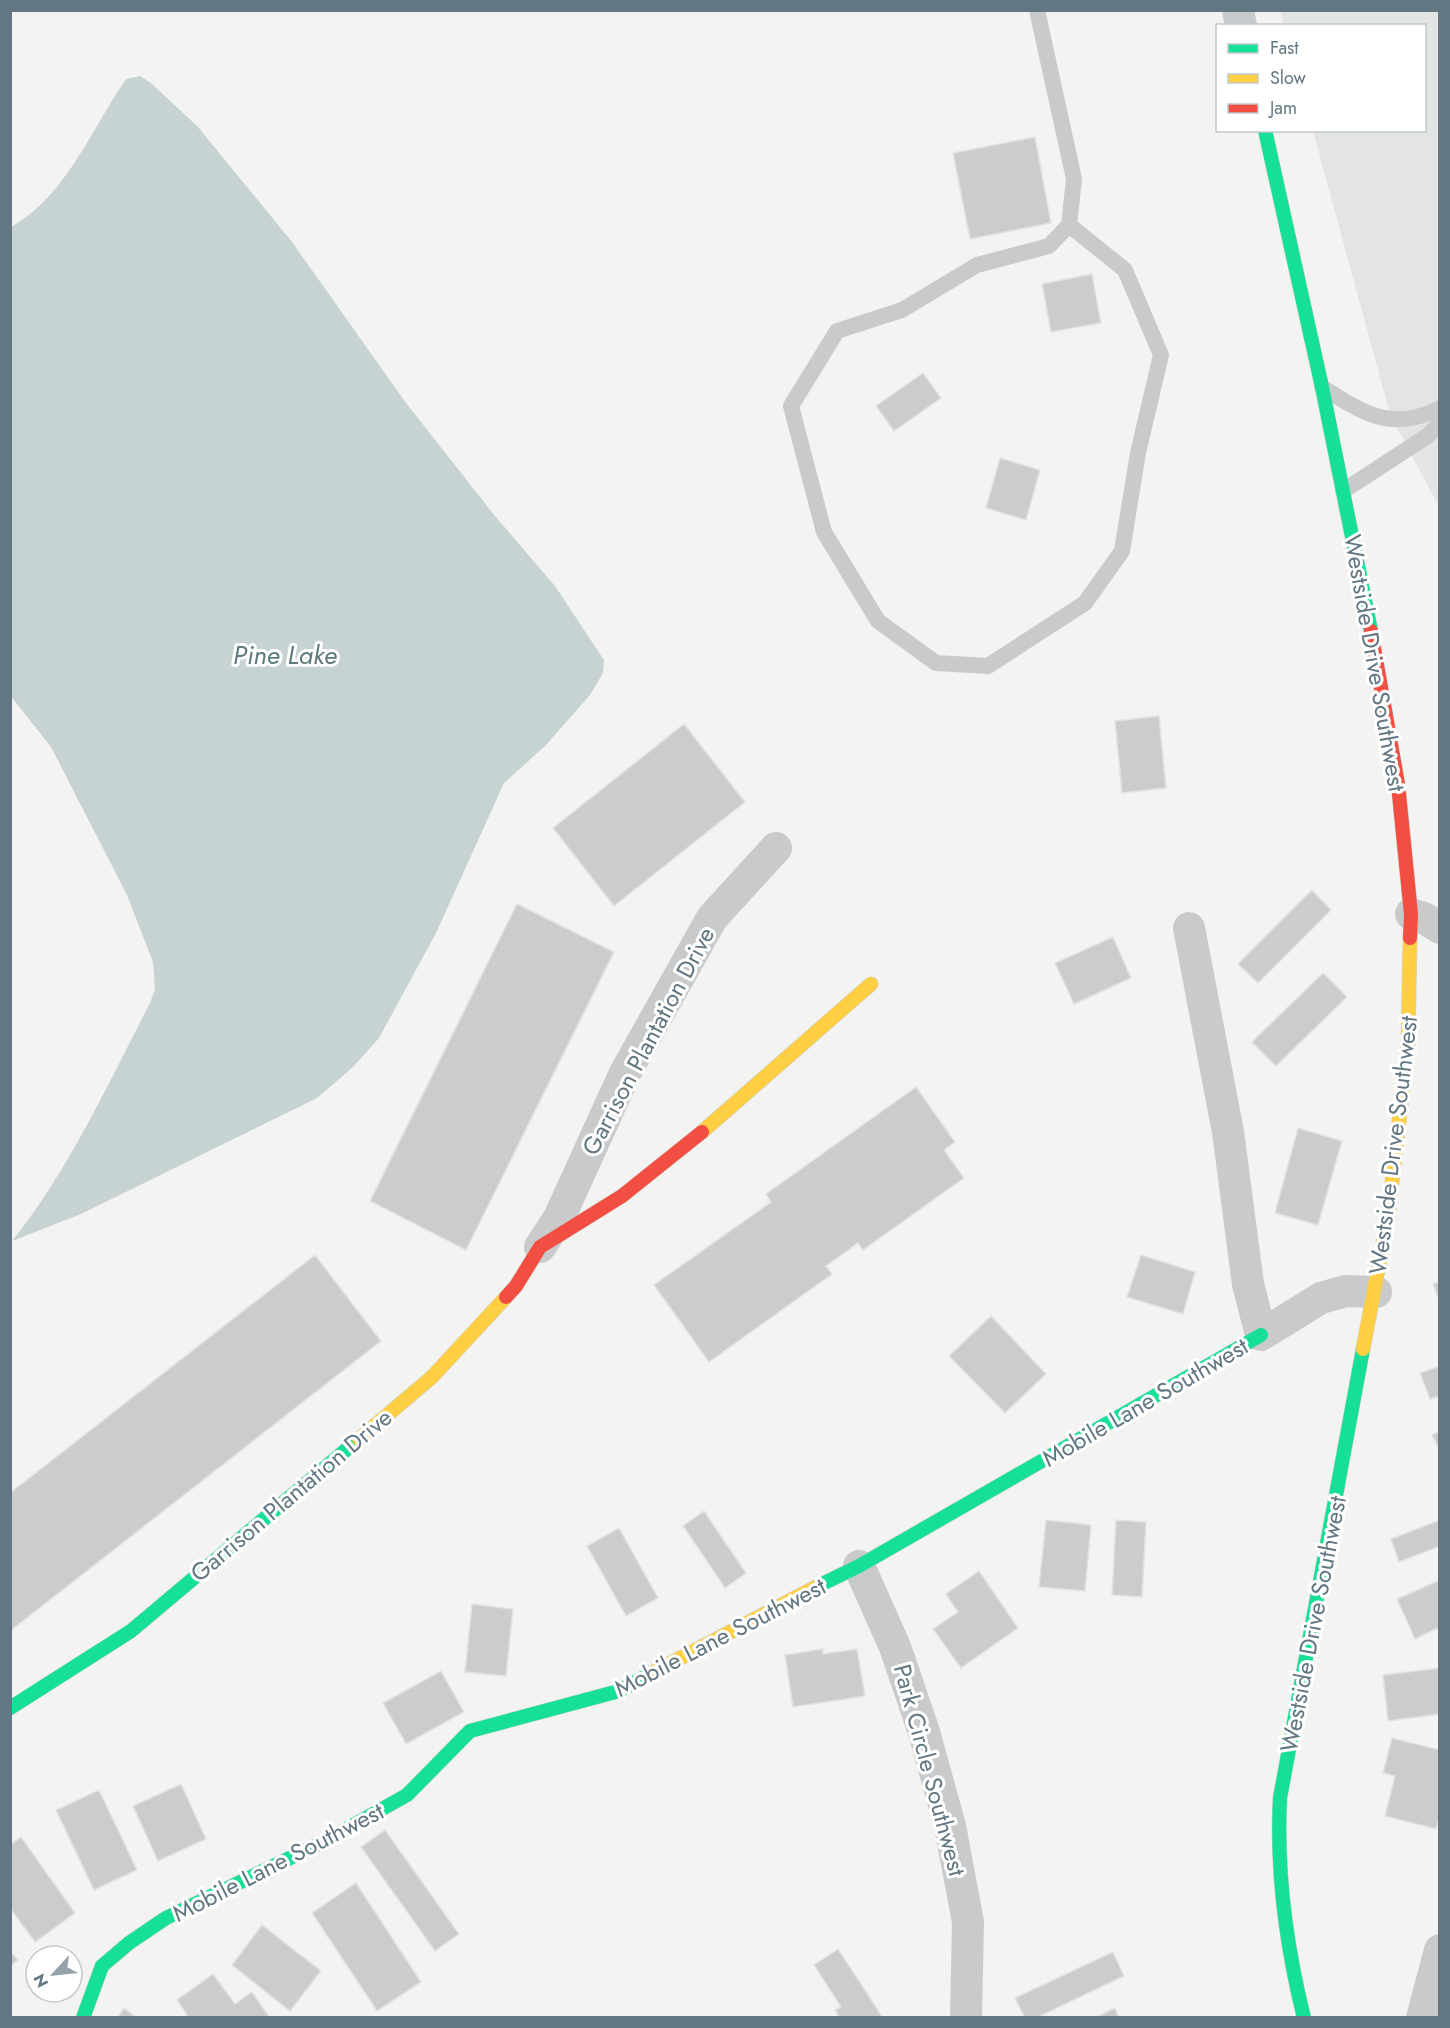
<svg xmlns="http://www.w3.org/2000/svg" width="1450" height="2028" font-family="Jost,sans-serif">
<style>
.built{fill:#e3e5e4}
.water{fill:#c7d2d3}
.building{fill:#cbcdcd;stroke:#e2e2e1;stroke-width:1.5}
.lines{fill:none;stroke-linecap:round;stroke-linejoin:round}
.fast-casing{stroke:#ced0d0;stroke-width:15}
.slow-casing{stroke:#ced0d0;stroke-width:15}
.jam-casing{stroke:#ced0d0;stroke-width:15}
.lane{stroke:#c8cacb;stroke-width:16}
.street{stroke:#c8cacb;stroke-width:32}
.fast{stroke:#16e098;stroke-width:14}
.slow{stroke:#ffcf43;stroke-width:14}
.jam{stroke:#f24e42;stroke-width:14}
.labels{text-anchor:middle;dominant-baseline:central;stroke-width:6;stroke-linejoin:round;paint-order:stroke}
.street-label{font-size:24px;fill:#627782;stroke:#fff}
.water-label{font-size:26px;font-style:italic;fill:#5e7a7f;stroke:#fff}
</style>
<rect width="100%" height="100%" fill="#f3f3f1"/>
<path class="built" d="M1280,11H1439V507L1390,414L1313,131L1424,130V26L1284,25Z"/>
<path class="water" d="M140,76L151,83L198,127L292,242L406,403L495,516L555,586L604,660L603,673L590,695L545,746L504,783L436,933L379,1038L353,1067L317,1098L81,1214L12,1241C69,1170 108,1084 150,1003L155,989L153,962L127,895L51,747L10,695L11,227C66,196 91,130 126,79Z"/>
<path class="building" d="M1035,137L1051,223L970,239L953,153Z
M1092,274L1101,323L1051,332L1042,284Z
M923,373L941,398L894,431L876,406Z
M1000,458L1040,470L1026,520L986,508Z
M1159,716L1166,788L1122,793L1115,721Z
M684,724L745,802L614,906L553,828Z
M1312,890L1331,910L1258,983L1238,964Z
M517,904L614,952L466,1250L370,1201Z
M1113,937L1131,978L1074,1004L1055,963Z
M1323,973L1347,997L1276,1066L1252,1042Z
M916,1087L955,1142L944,1150L964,1178L863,1250L858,1243L826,1266L832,1274L709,1362L654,1285L771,1202L766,1194Z
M1298,1128L1342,1141L1318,1225L1275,1213Z
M315,1255L381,1341L10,1631V1493Z
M1141,1255L1195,1272L1183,1314L1127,1297Z
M1440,1282V1303L1433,1284Z
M991,1316L1046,1374L1005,1413L949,1356Z
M1440,1366V1396L1430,1399L1420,1373Z
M1440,1431V1451L1432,1435Z
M704,1511L746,1573L725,1588L683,1526Z
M1046,1520L1091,1525L1085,1591L1039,1587Z
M1116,1520L1146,1522L1142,1597L1112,1595Z
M1440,1520V1546L1399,1562L1391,1539Z
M619,1528L658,1598L626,1616L587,1546Z
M979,1571L1018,1628L961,1668L933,1629L958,1612L946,1594Z
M1440,1580V1627L1415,1639L1397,1599Z
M472,1604L513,1609L506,1676L465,1672Z
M823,1649V1654L857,1649L865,1696L793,1707L785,1655Z
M1440,1668V1714L1388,1721L1383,1675Z
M441,1671L464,1712L406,1744L383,1703Z
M1392,1738L1440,1750V1814L1436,1829L1385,1816L1395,1776L1383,1773Z
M181,1784L206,1839L158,1861L133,1806Z
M99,1790L137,1870L94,1890L56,1810Z
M385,1830L459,1934L435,1951L361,1847Z
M21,1837L75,1913L35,1942L10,1908V1845Z
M356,1883L421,1982L377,2011L312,1913Z
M262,1925L321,1971L290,2011L232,1965Z
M838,1949L883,2018H840L835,2010L841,2007L814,1965Z
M10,1951L18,1960L10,1966Z
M1113,1952L1124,1976L1036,2018H1025L1015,1998Z
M213,1974L235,2004L252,1992L270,2018H189L177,2000Z
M124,2008L137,2018H117Z
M1115,2008L1119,2018H1094Z"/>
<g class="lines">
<g class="fast-casing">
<path id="fast" d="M1265,130L1322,387L1371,631
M818,1586L859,1566L1261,1335
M10,1708L131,1631L359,1439
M83,2018L102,1966L129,1943L166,1918L325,1841L407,1795L470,1731L619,1691L650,1674
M1304,2018C1286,1945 1276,1873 1280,1798L1363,1349"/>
</g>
<g class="slow-casing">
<path id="slow" d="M702,1132L871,984
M1363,1349L1388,1217L1408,1044L1410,938
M359,1439L432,1377L506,1297
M650,1674L818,1586"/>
</g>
<g class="jam-casing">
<path id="jam" d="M1371,631L1398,784L1411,914L1410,938
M506,1297L516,1286L540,1247L622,1196L702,1132"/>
</g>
<path class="lane" d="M1037,10L1074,179L1069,225L1049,246L977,265L902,310L837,331L791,406L824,532L878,621L936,663L988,666L1085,603L1122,551L1138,453L1161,355L1125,270L1069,225
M1322,387C1363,413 1392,433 1440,408
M1343,491L1429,435L1440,422"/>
<path class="street" d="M1238,10L1241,26
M1411,914L1424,918L1440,928
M1189,928L1228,1132L1248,1284L1261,1335L1321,1298L1346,1291L1376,1292
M540,1247L559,1218L625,1073L712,918L776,848
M859,1566L895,1647L924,1732L950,1826L968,1922L966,2018
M1422,2018L1440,1950"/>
<use href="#fast" class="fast"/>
<use href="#slow" class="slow"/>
<use href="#jam" class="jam"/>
</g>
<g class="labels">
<g class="street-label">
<text transform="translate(1375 663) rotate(80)">Westside Drive Southwest</text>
<text transform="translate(648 1041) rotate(-62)">Garrison Plantation Drive</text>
<text transform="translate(1393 1145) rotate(-83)">Westside Drive Southwest</text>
<text transform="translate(1145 1402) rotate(-30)">Mobile Lane Southwest</text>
<text transform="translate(291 1495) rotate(-40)">Garrison Plantation Drive</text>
<text transform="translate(1313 1624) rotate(-79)">Westside Drive Southwest</text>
<text transform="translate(720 1637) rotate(-27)">Mobile Lane Southwest</text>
<text transform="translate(930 1770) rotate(75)">Park Circle Southwest</text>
<text transform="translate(278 1862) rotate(-27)">Mobile Lane Southwest</text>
</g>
<g class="water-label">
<text x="285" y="655">Pine Lake</text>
</g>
</g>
<rect width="1450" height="2028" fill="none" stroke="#627782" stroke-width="24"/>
<rect x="1216" y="24" width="210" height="108" fill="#ffffff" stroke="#c0c9cd" stroke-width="1.5"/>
<rect x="1228" y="44" width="30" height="9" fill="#16e098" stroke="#c0c9cd" stroke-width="1.5"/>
<text x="1270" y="54" font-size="18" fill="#627782">Fast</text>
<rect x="1228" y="74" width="30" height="9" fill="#ffcf43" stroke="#c0c9cd" stroke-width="1.5"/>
<text x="1270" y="84" font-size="18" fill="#627782">Slow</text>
<rect x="1228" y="104" width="30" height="9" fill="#f24e42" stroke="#c0c9cd" stroke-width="1.5"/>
<text x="1270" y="114" font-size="18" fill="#627782">Jam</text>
<g transform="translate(54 1974) rotate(243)"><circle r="28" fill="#ffffff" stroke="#c0c9cd" stroke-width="1.5"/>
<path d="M0-4.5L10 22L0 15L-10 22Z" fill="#95a2a9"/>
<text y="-9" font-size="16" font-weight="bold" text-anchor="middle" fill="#627782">N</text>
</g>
</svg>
